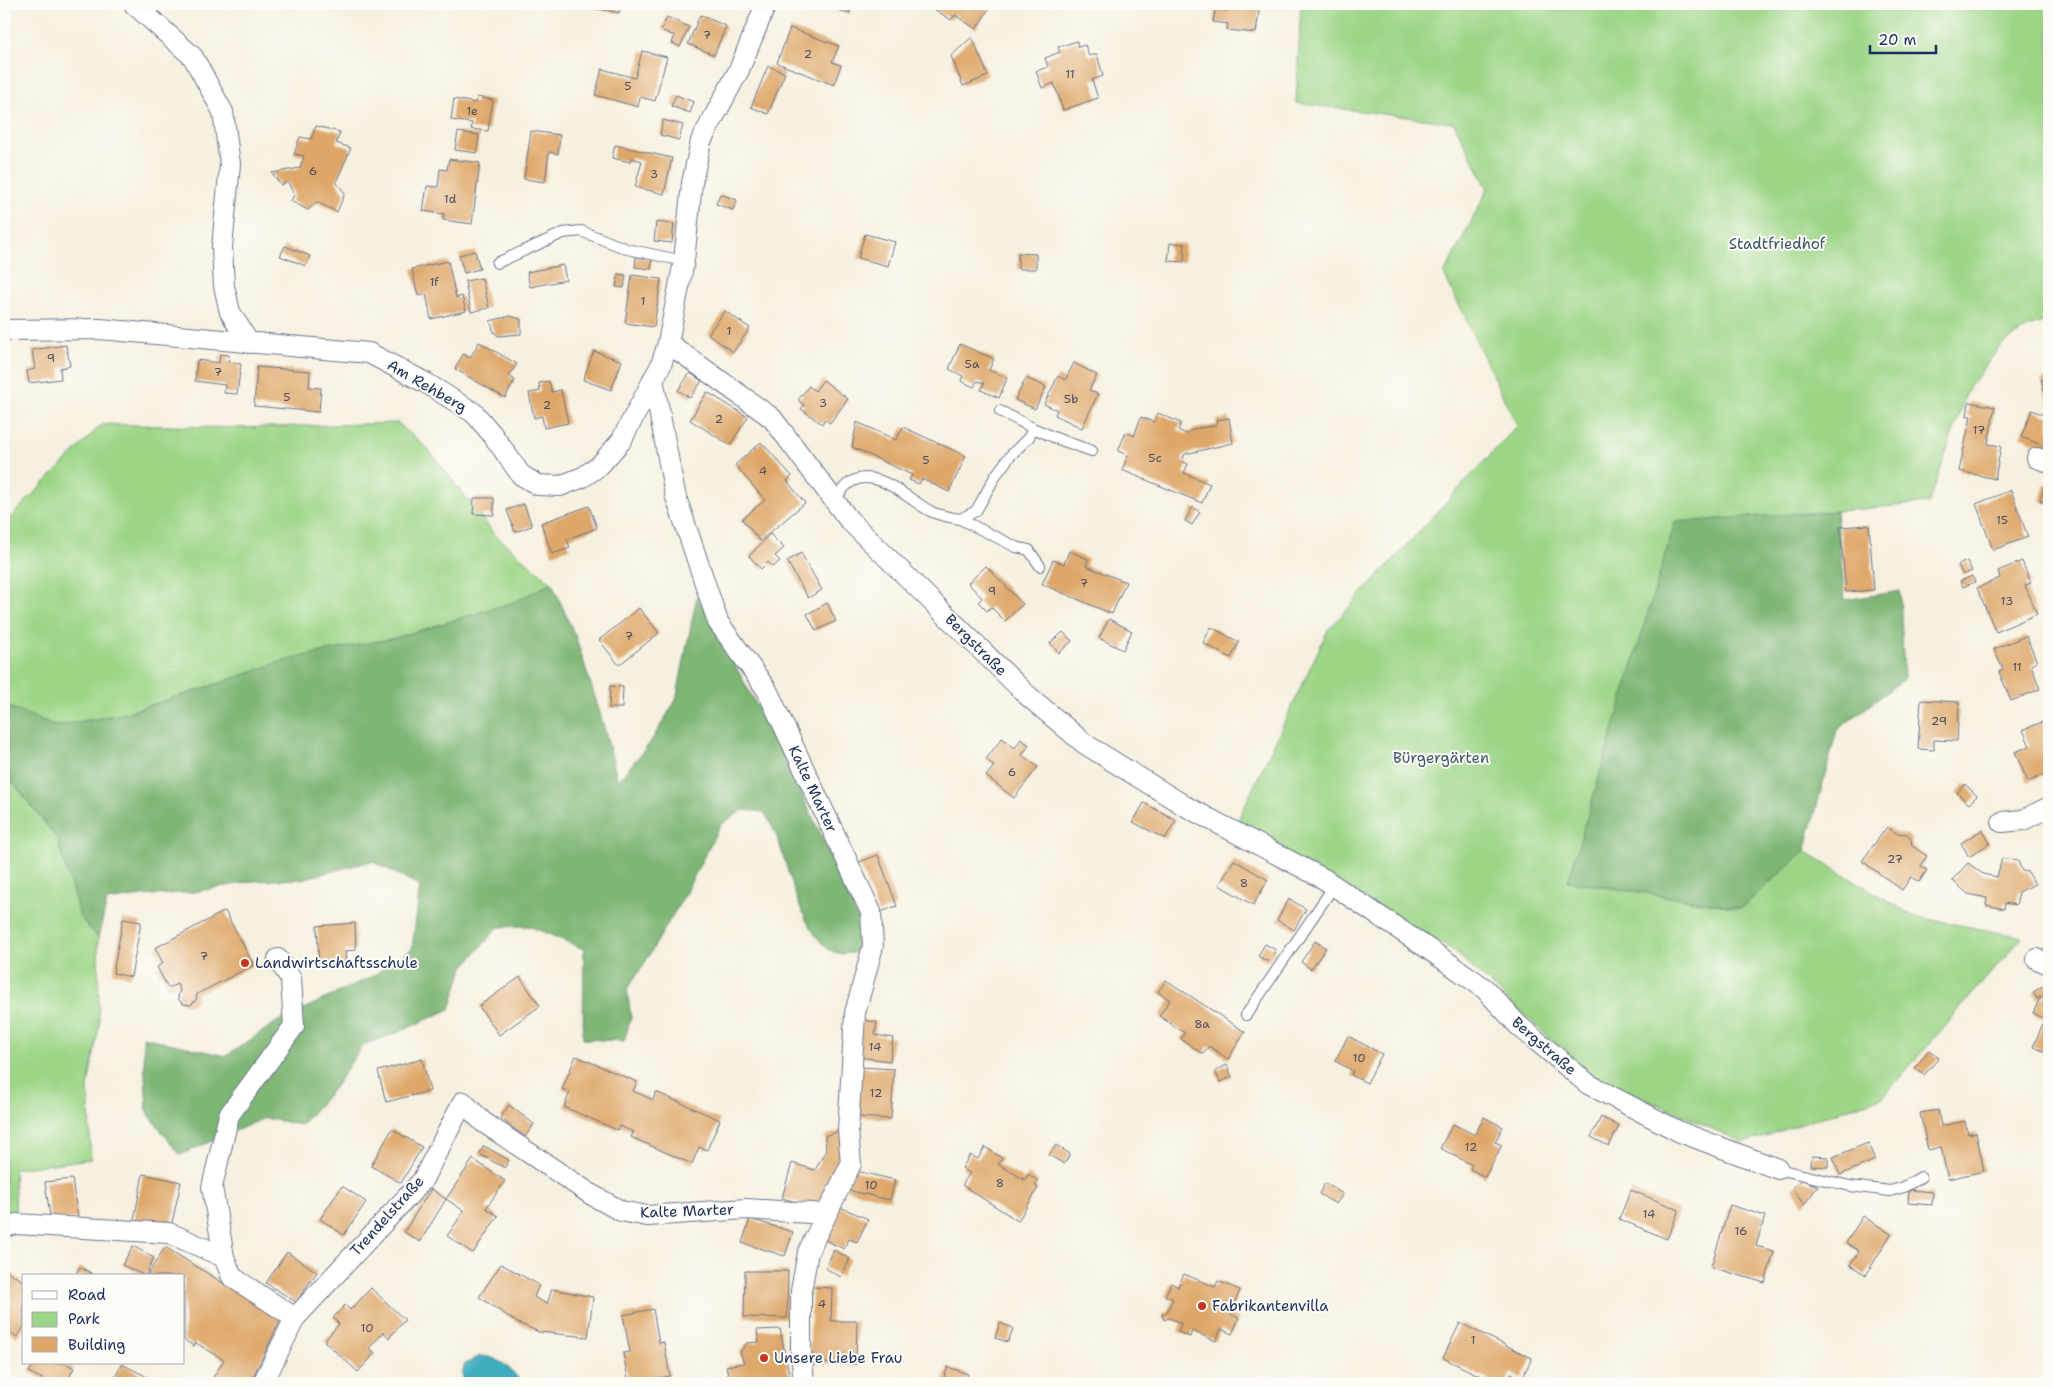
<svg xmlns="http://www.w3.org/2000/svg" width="2053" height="1387" font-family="'Shantell Sans',sans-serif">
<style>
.green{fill:#9dd587;stroke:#5c8272}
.forest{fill:#7eb674;stroke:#4c7269}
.water{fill:#41adbf;stroke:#2e6e8e}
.building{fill:#dea769}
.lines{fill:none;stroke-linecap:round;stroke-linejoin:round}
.service-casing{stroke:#68738b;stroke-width:12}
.minor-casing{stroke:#68738b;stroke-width:22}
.service{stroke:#fff;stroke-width:10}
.minor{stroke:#fff;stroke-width:20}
.poi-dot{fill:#c8321e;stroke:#fdfcf7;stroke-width:2}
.labels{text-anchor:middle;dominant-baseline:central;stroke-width:4;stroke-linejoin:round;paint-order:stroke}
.number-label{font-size:12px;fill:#4c4d61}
.park-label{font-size:15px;fill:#3c5868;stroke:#fdfcf7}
.street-label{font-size:15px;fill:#1b2f5e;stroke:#fdfcf7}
.poi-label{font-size:15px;fill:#1b2f5e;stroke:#fdfcf7;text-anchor:start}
</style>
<rect width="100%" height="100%" fill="#fdfcf7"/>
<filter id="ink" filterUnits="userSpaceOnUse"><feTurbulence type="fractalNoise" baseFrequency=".02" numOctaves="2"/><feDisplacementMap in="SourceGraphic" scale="10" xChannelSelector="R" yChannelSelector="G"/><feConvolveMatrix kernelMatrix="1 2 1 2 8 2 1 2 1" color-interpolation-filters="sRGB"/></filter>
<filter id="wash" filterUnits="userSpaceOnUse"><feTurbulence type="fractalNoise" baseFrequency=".0096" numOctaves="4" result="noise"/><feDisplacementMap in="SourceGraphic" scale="20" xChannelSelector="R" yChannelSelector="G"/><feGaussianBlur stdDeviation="1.12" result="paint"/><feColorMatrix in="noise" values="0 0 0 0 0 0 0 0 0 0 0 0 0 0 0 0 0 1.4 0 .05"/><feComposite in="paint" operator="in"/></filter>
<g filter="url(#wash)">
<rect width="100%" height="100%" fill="#f6f0de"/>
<path class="green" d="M1301,4H2049V320L2028,327L2001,345L1967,391L1929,503L1744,519L1568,881L1741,908L1805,851L1913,916L2022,937L1883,1097L1744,1143L1588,1073L1453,950L1236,824L1328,630L1517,426L1444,274L1488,189L1454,123L1296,103Z
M398,423L427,448L495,535L552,583L514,602L395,638L312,654L122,714L56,726L4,705V524L102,424L236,428Z
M4,771L57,838L80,917L98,938L99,1026L88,1086L91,1159L14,1169L16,1224L4,1227Z"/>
<path class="forest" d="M1836,511L1845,600L1900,591L1904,679L1837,730L1805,851L1741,908L1568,881L1675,522Z
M552,583L576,638L601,716L618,781L650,743L676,700L697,595L774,737L824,841L861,926V951C850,954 836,956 827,948C799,924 790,873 778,840C775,830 769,821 764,812L743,810L720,825L684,896L644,964L627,989L631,1018L624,1041L583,1039L584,949L529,926L498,927L463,968L450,1009L397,1033L363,1045L334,1088L301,1125L265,1118L180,1155L147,1112L143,1037L226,1056L278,1021L371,977L412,949L420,886L372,861L302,879L253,881L194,892L142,896L107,901L98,938L80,917L57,838L4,771V705L56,726L122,714L200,690L277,663L312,654L395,638L514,602Z"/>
<path class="water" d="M480,1356C499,1356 511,1369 522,1383H464L462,1373L465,1364Z"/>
<g id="blocks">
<path class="building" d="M573,4H621L619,13Z
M822,4H853L849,14Z
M926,4H992L976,29L955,15L951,20Z
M1229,4H1260L1256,33L1227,30L1228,24L1213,22L1215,10L1228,11Z
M700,15L726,26L714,55L688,44Z
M667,17L689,27L680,47L672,43L675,36L661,30Z
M790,28L839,46L832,62L841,65L834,85L777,63Z
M972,37L988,76L963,86L951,56Z
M1077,41L1078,47L1085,45L1089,56L1097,54L1103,76L1092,80L1098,98L1063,110L1054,83L1042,88L1036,71L1048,67L1045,58L1060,52L1058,47Z
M642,51L667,57L655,101L640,97L638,107L595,95L602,69L635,78Z
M768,66L785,73L768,114L751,107Z
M676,95L694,102L690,113L671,106Z
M477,97L493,100L488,131L471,129L472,123L451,120L454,99L476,103Z
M663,120L683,125L679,140L660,135Z
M316,126L340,132L336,143L351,148L336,182L345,193L337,212L317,202L308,210L291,201L294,195L288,182L281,185L272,173L300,168L304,156L294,154L300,137L311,139Z
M531,131L560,135L558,154L549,152L545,182L524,179Z
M458,132L479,135L477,153L455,150Z
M615,145L672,158L664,194L635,187L642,161L631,158L630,162L612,158Z
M449,159L480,163L472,224L443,220L444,214L423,211L427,186L438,187L440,169L447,170Z
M720,194L737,200L733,210L716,204Z
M656,222L674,224L672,243L654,241Z
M865,234L895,242L888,266L858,258Z
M1170,243L1185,244L1184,262L1168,261Z
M285,246L310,256L306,266L280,256Z
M475,251L480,269L464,273L459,255Z
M1018,253L1036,254V269H1018Z
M636,257L652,259L651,269L635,267Z
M448,261L456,298L462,296L466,311L431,319L426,294L418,296L412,269Z
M563,265L566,280L530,287L527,272Z
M618,274L626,275L624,288L616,287Z
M632,275L661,279L654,327L625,323Z
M482,278L489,308L471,312L465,281Z
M725,311L750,328L733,352L708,334Z
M510,316L521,319V334L498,336L494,332L490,321Z
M479,342L517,364L509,376L515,380L505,398L455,369L463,354L470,358Z
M960,344L994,359L989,370L1007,378L999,398L981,390L984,383L977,381L974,387L961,381L963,376L949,369Z
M66,345L70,366L60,368L61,379L29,383L27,371L35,369L32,350Z
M594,351L622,361L611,390L583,380Z
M220,354L229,355L228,362L241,364L237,394L224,393L225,385L195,381L197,360L219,363Z
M1074,363L1097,375L1089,390L1098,394L1082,428L1055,415L1057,410L1044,404L1058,376L1065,380Z
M257,367L310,371L309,387L321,388L319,412L254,406Z
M690,373L702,381L690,398L678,390Z
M1026,378L1046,387L1035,409L1015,400Z
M2049,378V405L2041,380Z
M823,380L848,399L830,423L825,419L822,424L801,409L804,405L798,400L809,386L815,391Z
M549,381L552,392L561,390L568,423L544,428L542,416L534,418L529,393L540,391L539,383Z
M707,392L748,417L730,445L690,420Z
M1969,402L1995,407L1988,444L2001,446L1995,479L1959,471L1971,416H1967Z
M2032,410L2049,417V448L2021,437Z
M1158,413L1181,423L1178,430L1186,434L1194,429L1217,425L1216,420L1229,418L1233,443L1185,454L1182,461L1188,464L1184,473L1210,484L1202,503L1122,470L1128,455L1118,451L1126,432L1134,436L1141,417L1154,422Z
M857,422L896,440L903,427L966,456L949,492L922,479L919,484L909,480L912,475L852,447Z
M761,442L792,476L787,481L805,503L760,541L742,519L765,500L735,465Z
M2045,484L2049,486V504L2040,501Z
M2011,490L2028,537L1993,550L1976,504Z
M474,498H494V515L473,514Z
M524,504L532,526L515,532L507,510Z
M589,506L597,528L567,539L570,548L552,554L541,523Z
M1193,507L1200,512L1192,525L1185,521Z
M1869,525L1874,590L1846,592L1840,527Z
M770,534L784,548L775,556L780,561L773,567L768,562L761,569L749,556Z
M1069,551L1088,559L1086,566L1126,582L1112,614L1042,584L1053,560L1064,564Z
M801,553L822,590L808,598L787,561Z
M2049,556V570L2044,559Z
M1967,561L1972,571L1963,575L1958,565Z
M2022,561L2031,583L2025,585L2037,614L1996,632L1977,588L2000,578L1998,571Z
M986,566L1023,604L1005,621L991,607L987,611L978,602L982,598L968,583Z
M1972,576L1975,582L1963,587L1960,581Z
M827,603L836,621L816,631L807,614Z
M639,608L659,633L619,665L599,640Z
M1109,619L1132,631L1123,650L1099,638Z
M1211,627L1239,642L1231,658L1203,643Z
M1063,632L1072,641L1059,653L1050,643Z
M2026,636L2037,662L2031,665L2040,689L2011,701L1999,672L2003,670L1994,649Z
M610,686L623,687L622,708H609Z
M1921,700L1959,702L1957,741L1934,740V750L1918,749Z
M2049,719V772L2028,782L2015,752L2030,746L2023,730Z
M1002,738L1015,748L1021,739L1029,745L1022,755L1038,767L1014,798L986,776L994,766L986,759Z
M1965,784L1977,796L1969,804L1957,793Z
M1144,803L1176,820L1165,839L1133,822Z
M1887,827L1896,833L1907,834L1911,839L1912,846L1927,856L1921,866L1927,870L1919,882L1911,877L1902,890L1862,861Z
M1982,830L1990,843L1969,857L1961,843Z
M878,855L897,906L878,913L859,862Z
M2002,858L2018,861L2022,871L2028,872L2035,884L2019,892L2016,905L2005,903L2004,909L1986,905L1987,898L1968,894L1952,880L1968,863L1983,874L1997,877Z
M1234,860L1268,880L1253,905L1219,885Z
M1289,899L1306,909L1294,930L1277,920Z
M225,911L254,965L197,994L196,1000L191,1005L183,1004L179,1000L178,996L180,990L177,984L168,988L157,967L163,963L155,948Z
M123,919L141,922L131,977L113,973Z
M355,923L356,950L345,951L346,965L319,966L317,926Z
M1315,941L1326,948L1311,969L1301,962Z
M1265,944L1276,950L1268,962L1258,956Z
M520,977L540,1006L499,1035L479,1006Z
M1166,980L1245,1032L1228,1059L1209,1046L1203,1054L1181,1039L1185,1033L1159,1016L1170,1000L1158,992Z
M2048,983L2049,992L2037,999L2033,992Z
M2046,995L2049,996V1053L2033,1047L2045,1019L2033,1013L2039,1000Z
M862,1020L877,1022L875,1035L893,1038L890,1061L858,1057Z
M1348,1036L1382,1054L1367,1083L1351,1075L1353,1071L1335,1061Z
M1929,1050L1939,1058L1924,1075L1915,1068Z
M576,1056L637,1082L633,1091L653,1100L656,1092L720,1120L707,1150L699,1147L692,1164L631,1137L634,1132L619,1126L617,1130L564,1107L570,1092L562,1089Z
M422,1059L430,1091L386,1102L378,1071Z
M1227,1065L1232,1077L1220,1082L1215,1071Z
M861,1067L894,1069L891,1119L857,1117Z
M509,1105L534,1124L525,1137L500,1118Z
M1938,1110L1941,1126L1965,1121L1968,1134L1976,1132L1984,1171L1948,1179L1941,1147L1928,1150L1920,1113Z
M1484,1117L1503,1127L1495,1142L1502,1145L1485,1177L1470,1169L1472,1165L1440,1148L1453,1124L1475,1135Z
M1601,1117L1619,1126L1609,1146L1591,1137Z
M392,1129L422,1147L401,1183L371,1166Z
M845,1129L846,1159L819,1209L782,1198L792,1163L815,1170L826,1150L825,1136Z
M1868,1143L1875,1160L1840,1175L1833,1157Z
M1056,1145L1070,1154L1064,1164L1049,1155Z
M484,1146L509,1160L505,1168L479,1154Z
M985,1147L1002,1158L998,1164L1025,1180L1028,1174L1038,1181L1035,1186L1038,1188L1018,1221L962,1185L970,1173L962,1168L970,1155L978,1159Z
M1812,1156L1828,1157V1167L1811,1166Z
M473,1159L505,1181L486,1208L498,1216L473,1253L447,1236L464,1211L446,1199L420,1242L404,1232L431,1189L446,1199Z
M852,1170L895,1180L890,1200L847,1190Z
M143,1174L181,1182L171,1227L134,1220Z
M72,1179L78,1218L51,1222L45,1182Z
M1802,1180L1818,1186L1804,1205L1792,1188Z
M1325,1183L1343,1194L1336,1204L1319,1194Z
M342,1186L366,1202L344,1235L320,1219Z
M1631,1190L1679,1210L1667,1239L1619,1219Z
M1909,1190L1933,1192L1932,1205L1908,1203Z
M1730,1205L1765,1216L1756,1246L1774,1251L1765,1283L1711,1267Z
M840,1207L868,1219L857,1242L849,1239L844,1249L825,1240Z
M1863,1216L1891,1234L1866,1275L1850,1265L1859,1251L1846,1243Z
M750,1219L793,1232L785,1256L742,1243Z
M133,1246L154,1258L145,1276L122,1265Z
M165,1247L281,1319L250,1383H215L211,1381L224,1360L196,1343L194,1346L184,1340V1276H147Z
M834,1250L850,1259L841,1277L825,1268Z
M287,1252L317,1272L296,1302L266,1283Z
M501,1264L539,1285L534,1297L547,1304L552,1289L593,1297L588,1337L539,1332L518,1323L479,1297Z
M80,1267L96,1276H75Z
M7,1271L24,1282V1327L17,1337L4,1328V1276Z
M745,1271H788L787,1318L744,1317Z
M1184,1274L1215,1287L1218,1281L1240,1290L1230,1314L1239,1318L1232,1334L1221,1329L1216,1341L1192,1331L1190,1337L1178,1332L1181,1323L1169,1318L1164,1320L1162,1314L1167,1312L1173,1299L1165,1296L1171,1283L1178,1287Z
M812,1287L832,1288L831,1321H857L856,1364L809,1363Z
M371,1288L405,1320L389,1338L384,1332L369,1348L375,1353L358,1372L324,1341L339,1324L333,1318L345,1305L350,1310Z
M653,1309L659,1343L664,1342L670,1376L629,1383L623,1353L630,1352L623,1315Z
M1000,1323L1013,1328L1008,1342L995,1338Z
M1460,1323L1532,1358L1522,1378L1511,1373L1506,1383H1495L1443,1358Z
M780,1329L791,1383H730L726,1366L744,1363L740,1352L747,1343L759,1342L757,1330Z
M34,1363H65L74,1368L66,1383H50L29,1372Z
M122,1364L159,1383H112Z
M948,1367L968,1374L965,1383H942Z"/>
</g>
</g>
<g filter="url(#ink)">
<use href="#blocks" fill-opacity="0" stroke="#68738b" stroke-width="1"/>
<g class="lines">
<g class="service-casing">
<path id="service" d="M497,263L563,233L581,231L627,249L684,261
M1000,411L1033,428
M835,499C839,494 843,488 848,484C875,464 907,499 930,511C939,516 950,517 960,519L976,511L996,475L1010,456L1029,437L1033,428L1058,439L1092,451
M960,519L1016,547L1029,550L1040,566
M1246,1015L1334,886
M1778,1169L1850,1186L1890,1191L1904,1187L1921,1177"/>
</g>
<g class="minor-casing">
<path id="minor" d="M134,4L193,57L223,112L230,164L222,247L224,286L230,312L249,343
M4,330L100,329L369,353L426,383L474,413L492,434L521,475L538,485L560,486L583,477L599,466L621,441L661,365L668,343L684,261L692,183L701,141L739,70L766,4
M668,343L772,418L849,520L1027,695L1085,744L1185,806L1324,879L1427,948L1484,988L1518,1025L1588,1084L1680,1132L1778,1169
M653,379L675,494L718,622L767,690L871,912L873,946L855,1013L848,1131L851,1164L808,1252L801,1291V1351L804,1383
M2037,458L2049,462
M2002,822L2023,820L2049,807
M2037,959L2049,964
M4,1227L16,1224L169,1233L224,1257L232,1277L295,1318
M224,1257L212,1187L229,1115L294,1026L291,979L278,959
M263,1383L295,1318L422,1181L463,1102L483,1122L592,1195L621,1211L647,1216L746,1209L826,1214"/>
</g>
<use href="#service" class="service"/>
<use href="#minor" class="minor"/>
</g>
</g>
<g class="poi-dot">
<circle cx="245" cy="963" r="5"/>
<circle cx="1202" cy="1306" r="5"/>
<circle cx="764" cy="1358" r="5"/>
</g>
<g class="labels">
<g class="number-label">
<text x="707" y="35">7</text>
<text x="808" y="54">2</text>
<text x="1070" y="74">11</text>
<text x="628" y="86">5</text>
<text x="472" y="111">1e</text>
<text x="313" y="171">6</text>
<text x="654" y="174">3</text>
<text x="450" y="199">1d</text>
<text x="434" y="282">1f</text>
<text x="643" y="301">1</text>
<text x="729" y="331">1</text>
<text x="51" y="358">9</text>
<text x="972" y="364">5a</text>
<text x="218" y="372">7</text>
<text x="287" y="397">5</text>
<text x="1071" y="399">5b</text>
<text x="823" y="403">3</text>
<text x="547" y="405">2</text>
<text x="719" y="419">2</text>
<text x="1979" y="430">17</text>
<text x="1155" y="458">5c</text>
<text x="926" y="460">5</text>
<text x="763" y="471">4</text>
<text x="2002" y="520">15</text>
<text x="1084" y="583">7</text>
<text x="992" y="591">9</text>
<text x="2007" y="601">13</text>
<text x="629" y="636">7</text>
<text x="2017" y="667">11</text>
<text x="1939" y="721">29</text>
<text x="1012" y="772">6</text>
<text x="1895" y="859">27</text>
<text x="1244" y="883">8</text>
<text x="204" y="956">7</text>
<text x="1202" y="1024">8a</text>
<text x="875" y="1047">14</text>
<text x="1359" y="1058">10</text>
<text x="876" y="1093">12</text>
<text x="1471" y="1147">12</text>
<text x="1000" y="1183">8</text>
<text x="871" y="1185">10</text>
<text x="1649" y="1214">14</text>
<text x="1741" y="1231">16</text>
<text x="822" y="1304">4</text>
<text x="367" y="1328">10</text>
<text x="1473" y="1340">1</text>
</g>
<g class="park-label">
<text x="1777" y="244">Stadtfriedhof</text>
<text x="1441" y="758">Bürgergärten</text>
</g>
<g class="street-label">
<text transform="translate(427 386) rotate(30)">Am Rehberg</text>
<text transform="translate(976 645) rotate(45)">Bergstraße</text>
<text transform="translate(813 789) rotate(65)">Kalte Marter</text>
<text transform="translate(1544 1046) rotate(41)">Bergstraße</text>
<text transform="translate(687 1211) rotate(-2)">Kalte Marter</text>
<text transform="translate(387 1216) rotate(-48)">Trendelstraße</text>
</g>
<g class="poi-label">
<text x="255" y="963">Landwirtschaftsschule</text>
<text x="1212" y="1306">Fabrikantenvilla</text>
<text x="774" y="1358">Unsere Liebe Frau</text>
</g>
</g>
<rect width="2053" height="1387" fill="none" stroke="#fdfcf7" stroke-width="20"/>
<rect x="22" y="1274" width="162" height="90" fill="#fdfcf7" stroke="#a3aaba"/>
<rect x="32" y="1291" width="25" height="8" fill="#ffffff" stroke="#a3aaba"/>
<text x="68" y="1300" font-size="15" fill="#1b2f5e">Road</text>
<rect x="32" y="1312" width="25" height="15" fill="#9dd587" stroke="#a3aaba"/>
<text x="68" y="1324" font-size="15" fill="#1b2f5e">Park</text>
<rect x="32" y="1337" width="25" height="15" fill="#dea769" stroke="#a3aaba"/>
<text x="68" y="1350" font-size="15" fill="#1b2f5e">Building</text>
<path d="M1870 45v8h66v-8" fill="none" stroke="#1b2f5e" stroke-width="2.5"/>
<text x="1878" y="45" font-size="15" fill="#1b2f5e" stroke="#fdfcf7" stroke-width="4" paint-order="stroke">20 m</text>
</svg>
